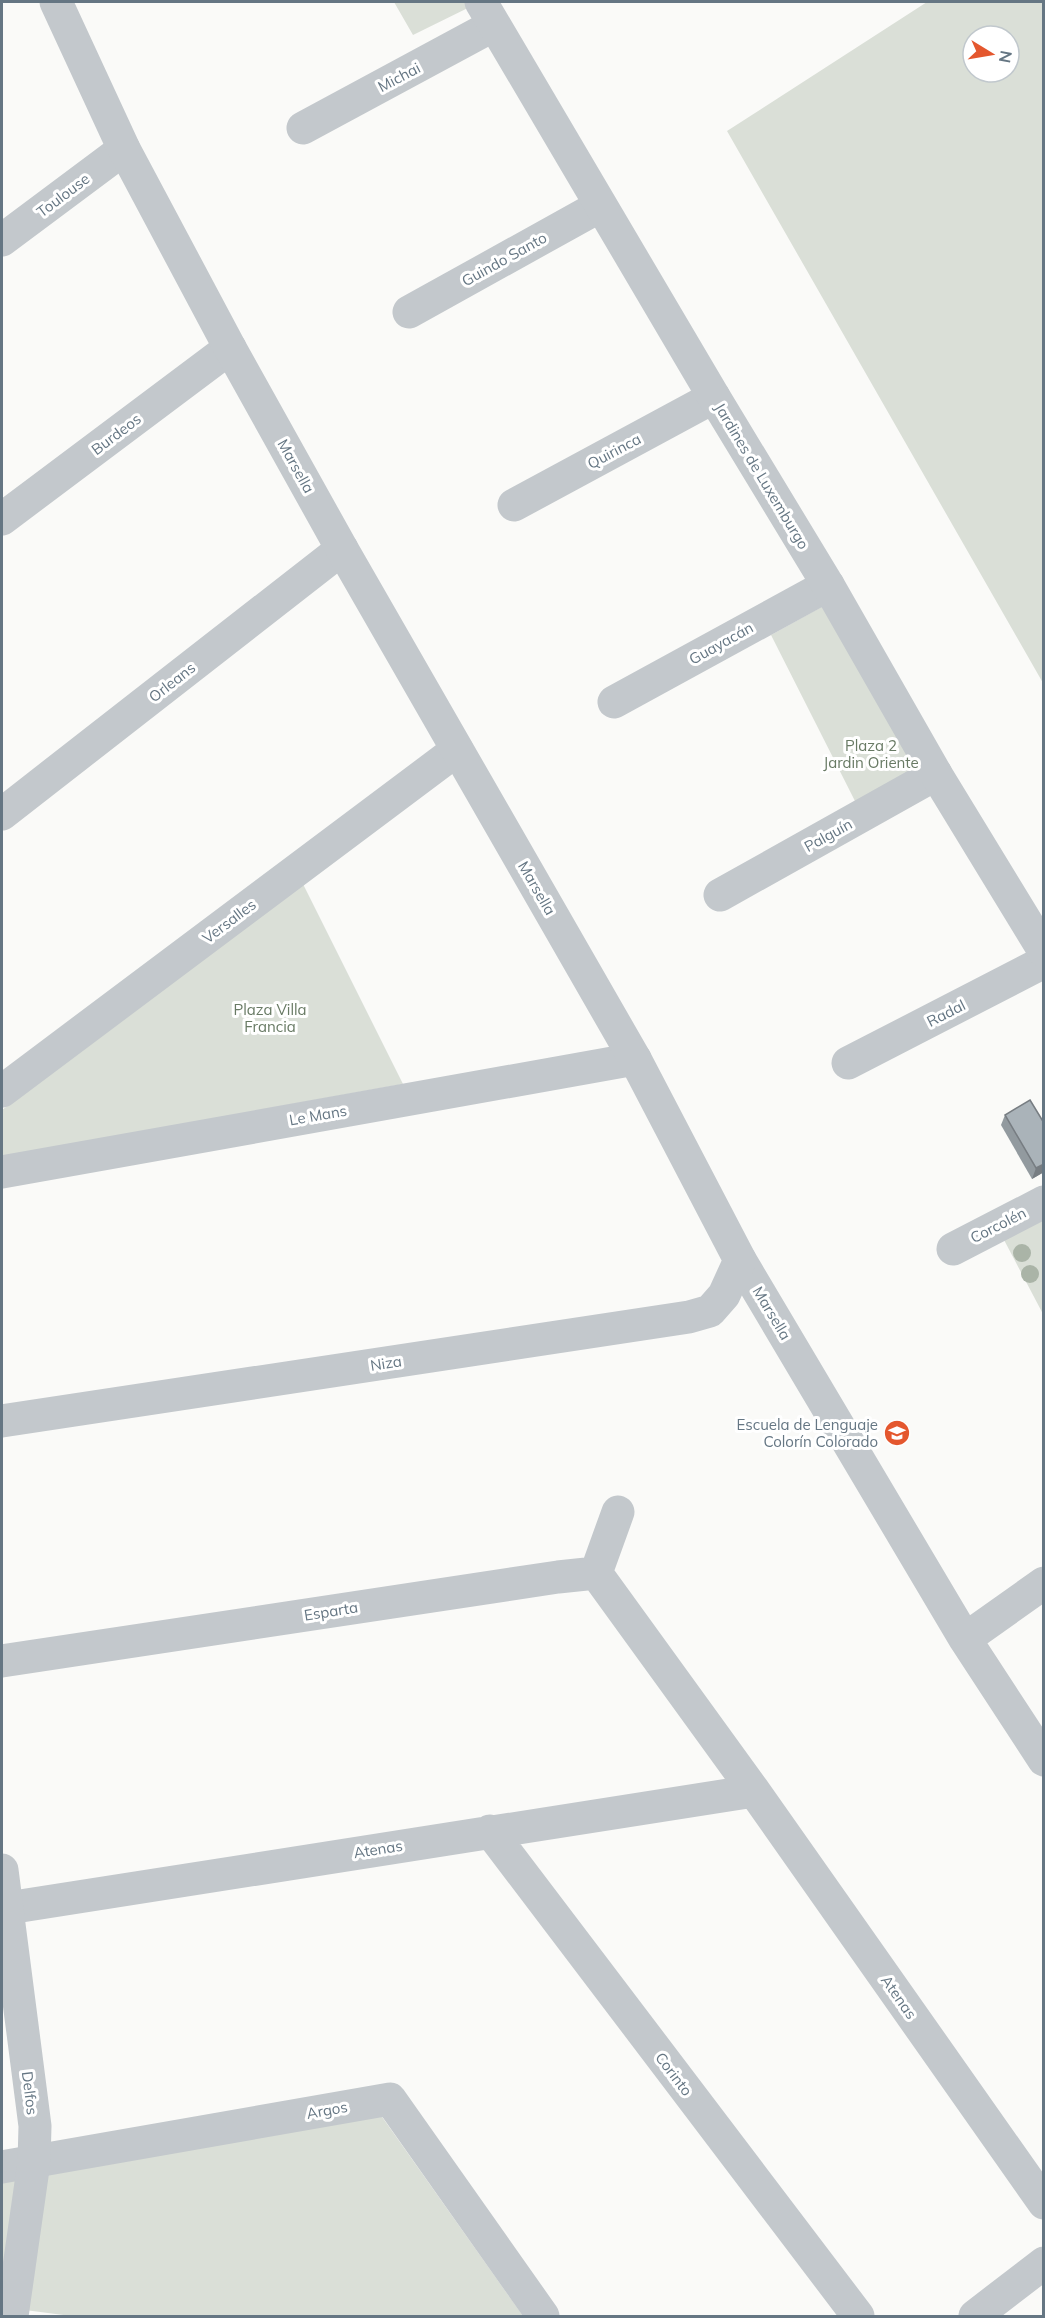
<svg xmlns="http://www.w3.org/2000/svg" width="1045" height="2318" font-family="Mulish,sans-serif">
<style>
.green{fill:#dadfd7;fill-rule:evenodd}
.lines{fill:none;stroke-linecap:round;stroke-linejoin:round}
.minor{stroke:#c3c8cc;stroke-width:33}
.tertiary{stroke:#c3c8cc;stroke-width:33}
.tree{fill:#aab4a7}
.wall{fill:#929a9f}
.shaded-wall{fill:#777d82}
.building{fill:#aab3b9;stroke:#777d82;stroke-width:1.5}
.labels{text-anchor:middle;dominant-baseline:central;stroke-width:6;stroke-linejoin:round;paint-order:stroke}
.street-label{font-size:15px;fill:#657683;stroke:#fff}
.park-label{font-size:15px;fill:#687a64;stroke:#fff}
.poi-label{font-size:15px;fill:#657683;stroke:#fff;text-anchor:end}
</style>
<rect width="100%" height="100%" fill="#fafaf8"/>
<path class="green" d="M394,2H480L413,35Z
M927,2H1043V683L727,131ZM973,36H1009V72H973Z
M827,604L921,769L856,803L771,635Z
M302,882L403,1084L2,1157V1110Z
M1043,1215V1314L1003,1238Z
M380,2114L523,2316H71L2,2307V2177Z"/>
<g class="lines">
<path class="minor" d="M303,128L494,25
M2,240L124,149
M409,312L600,206
M514,505L714,397
M2,519L230,348
M614,702L828,585
M2,814L342,549
M720,895L936,774
M848,1063L1044,962
M2,1091L457,750
M2,1172L635,1059
M953,1249L1044,1202
M740,1260L965,1639L1044,1760
M596,1573L754,1791
M965,1639L1044,1583
M2,1661L558,1577L596,1573L618,1512
M490,1831L858,2316
M2,1909L754,1791L1044,2203
M2,2167L390,2099L543,2316
M975,2316L1044,2263"/>
<path class="tertiary" d="M481,2L714,397L828,585L936,774L1044,951
M2,1421L689,1317L710,1311L724,1295L740,1260L635,1059L342,549L230,348L124,149L56,2
M2,1870L35,2126L34,2162L12,2316"/>
</g>
<g class="tree">
<circle cx="1022" cy="1253" r="9"/>
<circle cx="1030" cy="1274" r="9"/>
</g>
<path class="wall" d="M1005,1115L1044,1123V1172L1032,1179L1001,1125Z"/>
<path class="shaded-wall" d="M1044,1164V1172L1032,1179L1036,1168Z"/>
<path class="building" d="M1030,1100L1044,1123V1164L1036,1168L1005,1115Z"/>
<defs>
<g id="school-disc" transform="scale(1.35)"><circle r="9.5" fill="#e4572e" stroke="#fff"/><path d="M0-5L7-2L0 1L-7-2ZM-4 1L0 2.5L4 1V4Q0 6-4 4Z" fill="#fff"/></g>
</defs>
<g fill-rule="evenodd">
<use href="#school-disc" x="897" y="1433"/>
</g>
<g class="labels">
<g class="street-label">
<text transform="translate(399 77) rotate(-28)">Michai</text>
<text transform="translate(63 195) rotate(-37)">Toulouse</text>
<text transform="translate(504 259) rotate(-29)">Guindo Santo</text>
<text transform="translate(116 434) rotate(-37)">Burdeos</text>
<text transform="translate(614 451) rotate(-28)">Quirinca</text>
<text transform="translate(296 466) rotate(61)">Marsella</text>
<text transform="translate(762 476) rotate(59)">Jardines de Luxemburgo</text>
<text transform="translate(721 643) rotate(-29)">Guayacán</text>
<text transform="translate(172 682) rotate(-38)">Orleans</text>
<text transform="translate(828 835) rotate(-29)">Palguín</text>
<text transform="translate(537 888) rotate(60)">Marsella</text>
<text transform="translate(229 921) rotate(-37)">Versalles</text>
<text transform="translate(946 1013) rotate(-27)">Radal</text>
<text transform="translate(318 1115) rotate(-10)">Le Mans</text>
<text transform="translate(998 1225) rotate(-27)">Corcolén</text>
<text transform="translate(772 1313) rotate(59)">Marsella</text>
<text transform="translate(386 1363) rotate(-9)">Niza</text>
<text transform="translate(331 1611) rotate(-9)">Esparta</text>
<text transform="translate(378 1849) rotate(-9)">Atenas</text>
<text transform="translate(899 1997) rotate(55)">Atenas</text>
<text transform="translate(674 2074) rotate(53)">Corinto</text>
<text transform="translate(30 2093) rotate(83)">Delfos</text>
<text transform="translate(327 2110) rotate(-10)">Argos</text>
</g>
<g class="park-label">
<text x="871" y="745">Plaza 2<tspan x="871" dy="17">Jardin Oriente</tspan></text>
<text x="270" y="1009">Plaza Villa<tspan x="270" dy="17">Francia</tspan></text>
</g>
<g class="poi-label">
<text x="878" y="1424">Escuela de Lenguaje<tspan x="878" dy="17">Colorín Colorado</tspan></text>
</g>
</g>
<rect width="1045" height="2318" fill="none" stroke="#657683" stroke-width="6"/>
<g transform="translate(991 54) rotate(101)"><circle r="28" fill="#ffffff" stroke="#c1c8cd" stroke-width="1.5"/>
<path d="M0-4.5L10 22L0 15L-10 22Z" fill="#e4572e"/>
<text y="-9" font-size="16" font-weight="bold" text-anchor="middle" fill="#657683">N</text>
</g>
</svg>
